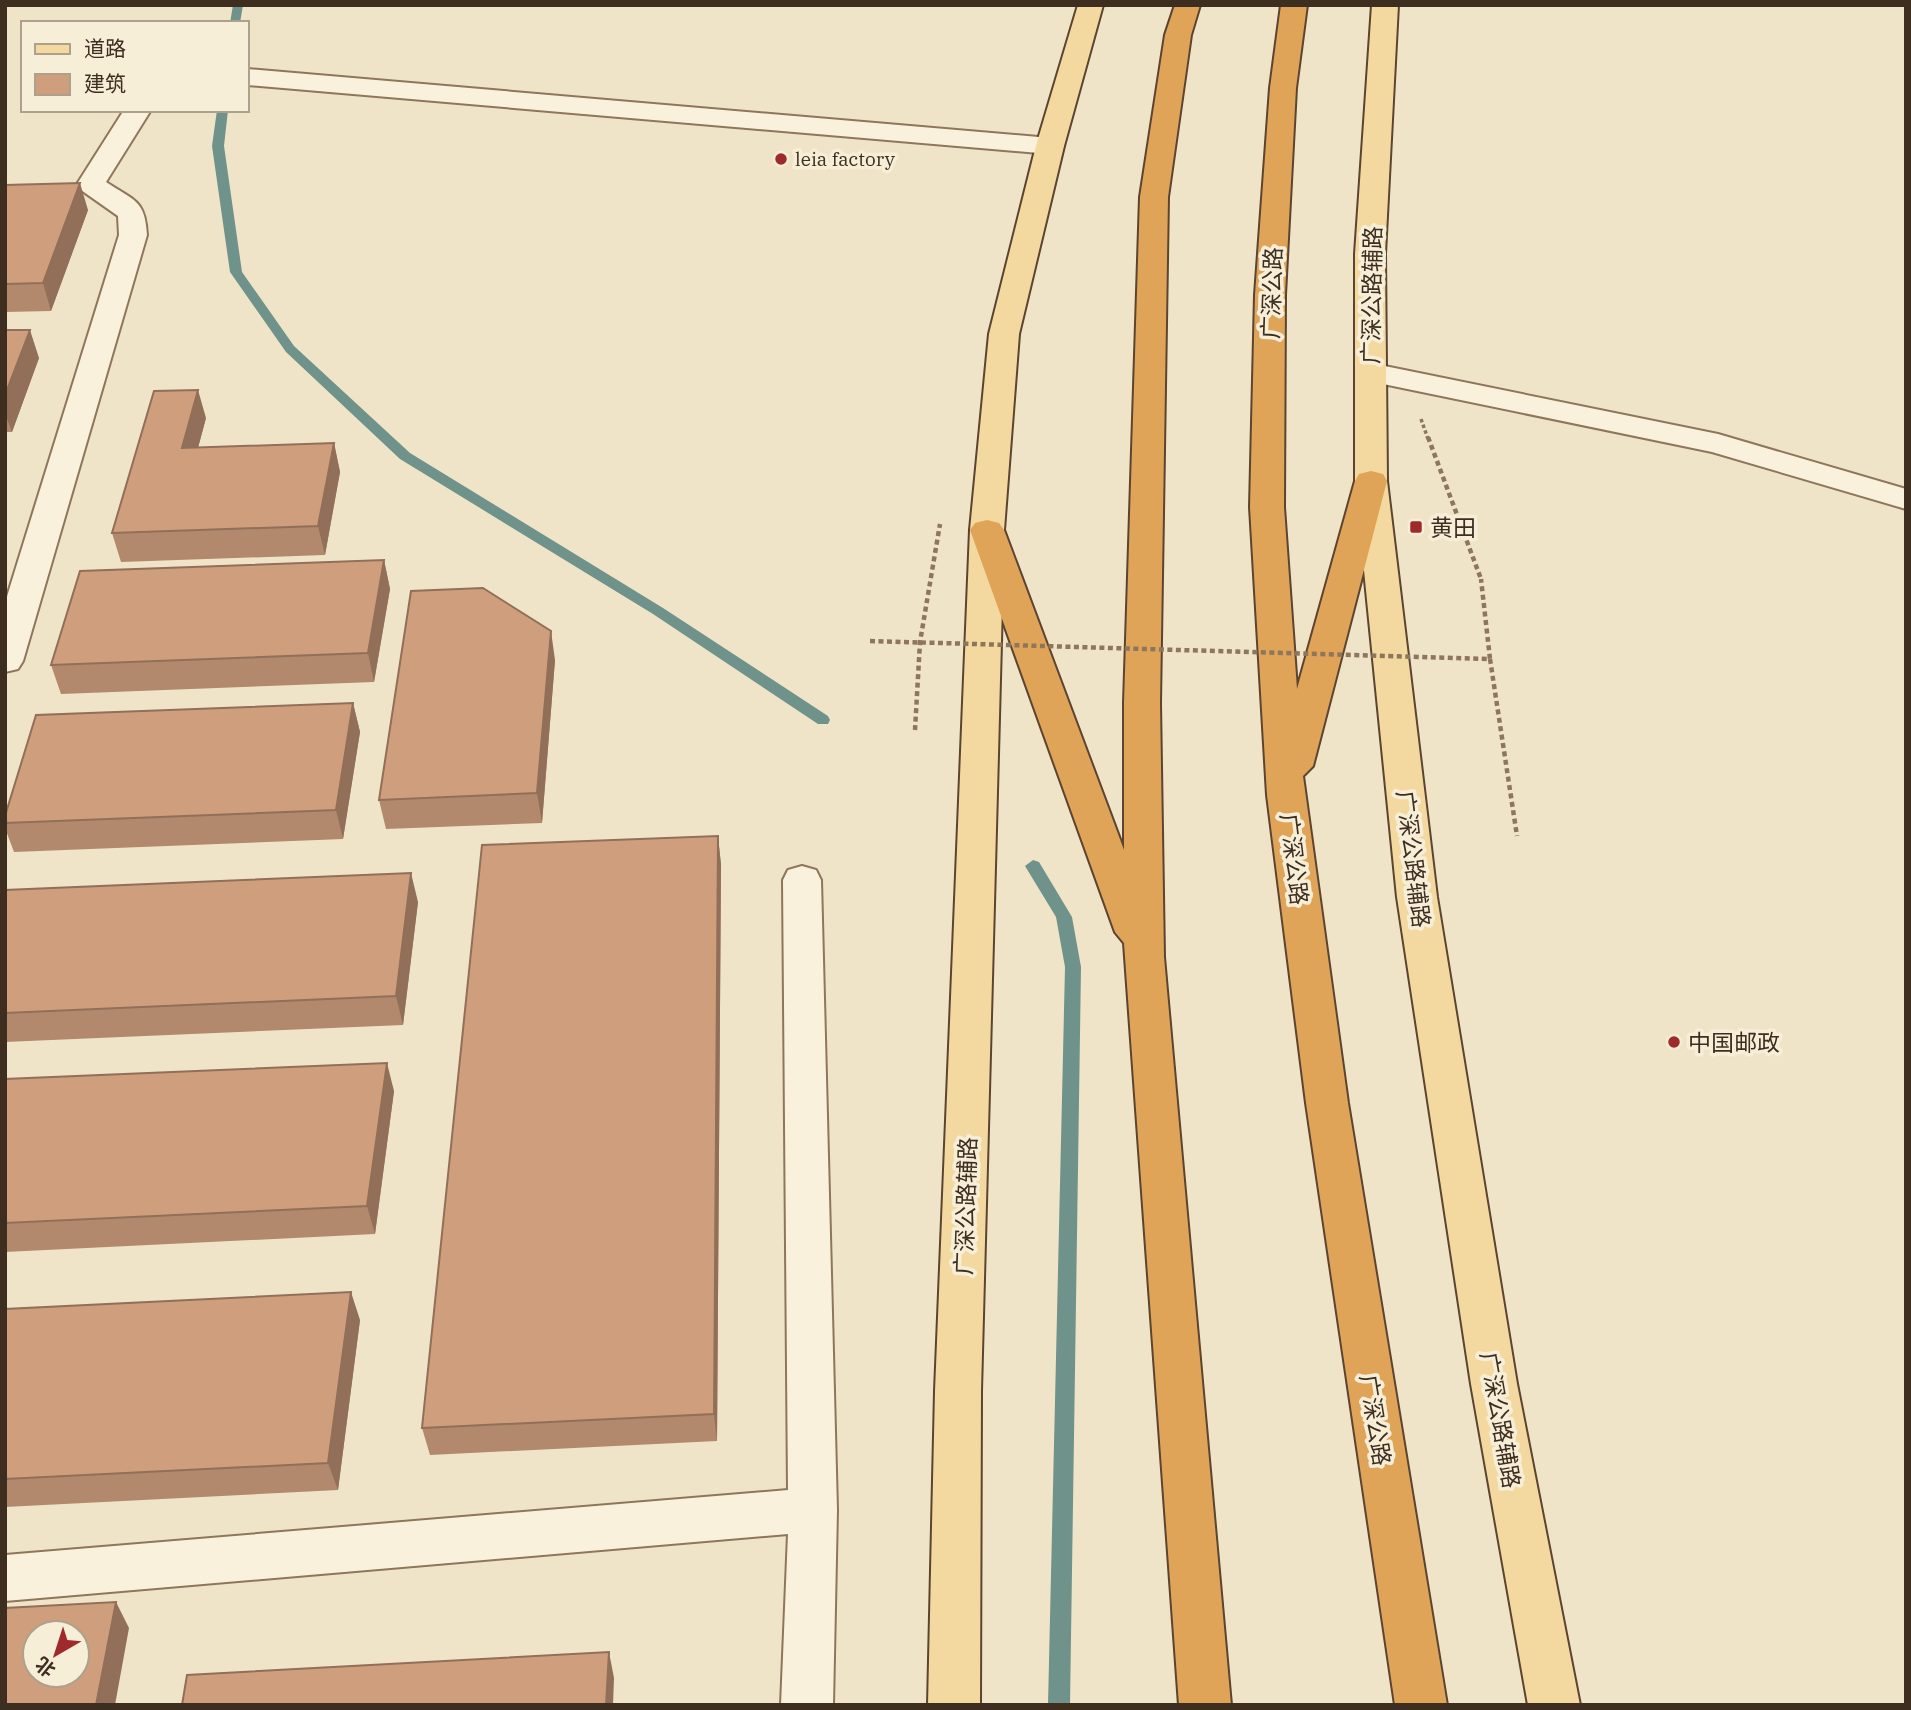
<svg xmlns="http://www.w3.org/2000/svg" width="1911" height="1710" font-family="'IBM Plex Serif','Noto Sans SC',serif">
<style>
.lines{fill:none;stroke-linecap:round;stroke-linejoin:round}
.stream{fill:#6f938a;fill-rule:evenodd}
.street-casing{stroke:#8d765c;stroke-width:4}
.primary-casing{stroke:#5b4430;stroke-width:4}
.highway-casing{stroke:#5b4430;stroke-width:4}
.path-far1{stroke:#8d765c;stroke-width:3.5;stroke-dasharray:3.5 2.5;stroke-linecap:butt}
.path{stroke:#8d765c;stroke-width:4.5;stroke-dasharray:5 3.5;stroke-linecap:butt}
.street{fill:#faf1dc;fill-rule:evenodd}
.primary{fill:#f3d9a0;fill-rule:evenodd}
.highway{fill:#e0a458;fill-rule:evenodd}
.path-bridge{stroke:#8d765c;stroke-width:4.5;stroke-dasharray:5 3.5;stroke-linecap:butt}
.wall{fill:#b2896c}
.shaded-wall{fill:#916f58}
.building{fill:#cf9f7d;stroke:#916f58;stroke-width:2;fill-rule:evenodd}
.poi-dot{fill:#9e2a2b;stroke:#f7eed8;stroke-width:2.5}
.labels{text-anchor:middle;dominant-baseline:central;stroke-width:7;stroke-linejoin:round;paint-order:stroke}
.far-poi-label{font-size:19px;fill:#3d2e20;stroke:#f7eed8;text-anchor:start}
.street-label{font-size:23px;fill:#3d2e20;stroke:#f7eed8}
.poi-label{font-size:23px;fill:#3d2e20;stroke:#f7eed8;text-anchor:start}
</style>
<rect width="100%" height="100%" fill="#f0e4c8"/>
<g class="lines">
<path class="stream" d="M233,5H243L240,23H230Z
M217,110H228L224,146L242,272L294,346L410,453L663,608L828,716L830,720L828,724H818L653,614L400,459L286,352L230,272L212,146Z
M1033,860L1039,862L1072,917L1081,967L1070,1705H1048L1065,967L1056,917L1025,866Z"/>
<g class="street-casing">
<path id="street" d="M247,69L1050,138L1060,140L1064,146L1060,152L1050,154L247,85Z
M124,110H151L106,182C134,201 145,199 147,235L23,661L18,669L5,672V603L119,235L118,216L81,190L77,184Z
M1370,363L1718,434L1906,489V509L1712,452L1359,379L1355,372L1359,365Z
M802,866L816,870L821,880L837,1510L833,1705H781L788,1534L5,1601V1555L788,1490L783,880L788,870Z"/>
</g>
<g class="primary-casing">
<path id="primary" d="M1078,5H1103L1064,146L1019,334L1004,530L981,1391L980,1705H928L935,1391L970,530L989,334L1036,146Z
M1372,5H1398L1385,254L1387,481L1437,897L1517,1384L1580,1705H1528L1471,1384L1397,897L1355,481V254Z"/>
</g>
<g class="highway-casing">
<path id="highway" d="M1175,5H1200L1191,35L1168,197L1160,703L1164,957L1231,1705H1179L1124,943L1115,932L970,530L975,523L987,520L999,523L1004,530L1124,850V703L1140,197L1165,35Z
M1281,5H1307L1296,88L1285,295L1284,507L1297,689L1355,481L1359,474L1371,471L1383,474L1387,481L1313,766L1303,776L1348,1103L1447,1705H1395L1306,1103L1267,795L1250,507L1255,295L1270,88Z"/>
</g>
<path class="path-far1" d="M1421,419L1428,439"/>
<path class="path" d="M1428,437L1481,579
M1490,659L1517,836
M915,730L920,642L940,524"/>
<use href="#street" class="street"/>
<use href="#primary" class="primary"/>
<use href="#highway" class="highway"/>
<path class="path-bridge" d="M870,641L1490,659L1481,579"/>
</g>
<path class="wall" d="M5,185L88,210L51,311L5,312Z
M5,330L39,358L12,432H5Z
M206,418L198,448L334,443L340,472L325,555L121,562L112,533Z
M384,560L390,589L374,682L61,694L51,665Z
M555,660L542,823L386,829L379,800Z
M353,703L360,732L343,839L14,852L5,828V816Z
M718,836L721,865L717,1441L430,1455L422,1428Z
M5,890L418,902L403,1025L5,1042Z
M5,1079L394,1091L375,1234L5,1252Z
M5,1309L360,1320L338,1490L5,1507Z"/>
<path class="shaded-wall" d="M80,183L88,210L51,311L43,283Z
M30,330L39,358L12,432L5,413V395Z
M198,390L206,418L190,477L182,448Z
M334,443L340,472L325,555L318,526Z
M384,560L390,589L374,682L368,653Z
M551,631L555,660L542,823L537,793Z
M353,703L360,732L343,839L336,810Z
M718,836L721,865L717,1441L714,1414Z
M411,873L418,902L403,1025L396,996Z
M387,1063L394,1091L375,1234L367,1206Z
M351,1292L360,1320L338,1490L328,1463Z
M116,1602L129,1628L115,1705H96Z
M609,1652L614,1678L613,1705H606Z"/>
<path class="building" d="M80,183L43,283L5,284V185Z
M5,330H30L5,395Z
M198,390L182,448L334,443L318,526L112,533L154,391Z
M384,560L368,653L51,665L80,571Z
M483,588L551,631L537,793L379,800L411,591Z
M353,703L336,810L5,823V816L36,715Z
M718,836L714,1414L422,1428L482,845Z
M411,873L396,996L5,1013V890Z
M387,1063L367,1206L5,1223V1079Z
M351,1292L328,1463L5,1479V1309Z
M116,1602L96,1705H5V1608ZM35,1633H77V1675H35Z
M609,1652L606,1705H182L187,1675Z"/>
<g class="poi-dot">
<circle cx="781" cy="159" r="7"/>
<rect x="1409" y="520" width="14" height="14" rx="3.5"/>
<circle cx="1674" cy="1042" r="7"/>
</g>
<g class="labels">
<g class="far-poi-label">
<text x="795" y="159">leia factory</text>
</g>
<g class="street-label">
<text transform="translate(1271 293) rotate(-88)">广深公路</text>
<text transform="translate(1371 295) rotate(-89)">广深公路辅路</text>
<text transform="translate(1295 859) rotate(83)">广深公路</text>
<text transform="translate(1414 859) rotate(83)">广深公路辅路</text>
<text transform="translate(965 1206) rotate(-88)">广深公路辅路</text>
<text transform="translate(1376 1420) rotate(81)">广深公路</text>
<text transform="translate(1501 1420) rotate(80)">广深公路辅路</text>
</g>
<g class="poi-label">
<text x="1430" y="527">黄田</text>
<text x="1688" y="1042">中国邮政</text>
</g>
</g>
<rect width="1911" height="1710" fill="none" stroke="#3d2e20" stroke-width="14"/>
<rect x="21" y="21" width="228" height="91" fill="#f7eed8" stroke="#ada18e" stroke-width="2"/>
<rect x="35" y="44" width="35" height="10" fill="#f3d9a0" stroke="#ada18e" stroke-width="2"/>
<text x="84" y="56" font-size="21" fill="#3d2e20">道路</text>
<rect x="35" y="74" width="35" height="21" fill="#cf9f7d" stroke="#ada18e" stroke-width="2"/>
<text x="84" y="91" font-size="21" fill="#3d2e20">建筑</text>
<g transform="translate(56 1654) rotate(219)"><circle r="33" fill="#f7eed8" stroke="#ada18e" stroke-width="2"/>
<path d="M0-5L12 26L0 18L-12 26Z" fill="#9e2a2b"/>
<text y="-10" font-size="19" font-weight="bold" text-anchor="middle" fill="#3d2e20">北</text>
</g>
</svg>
